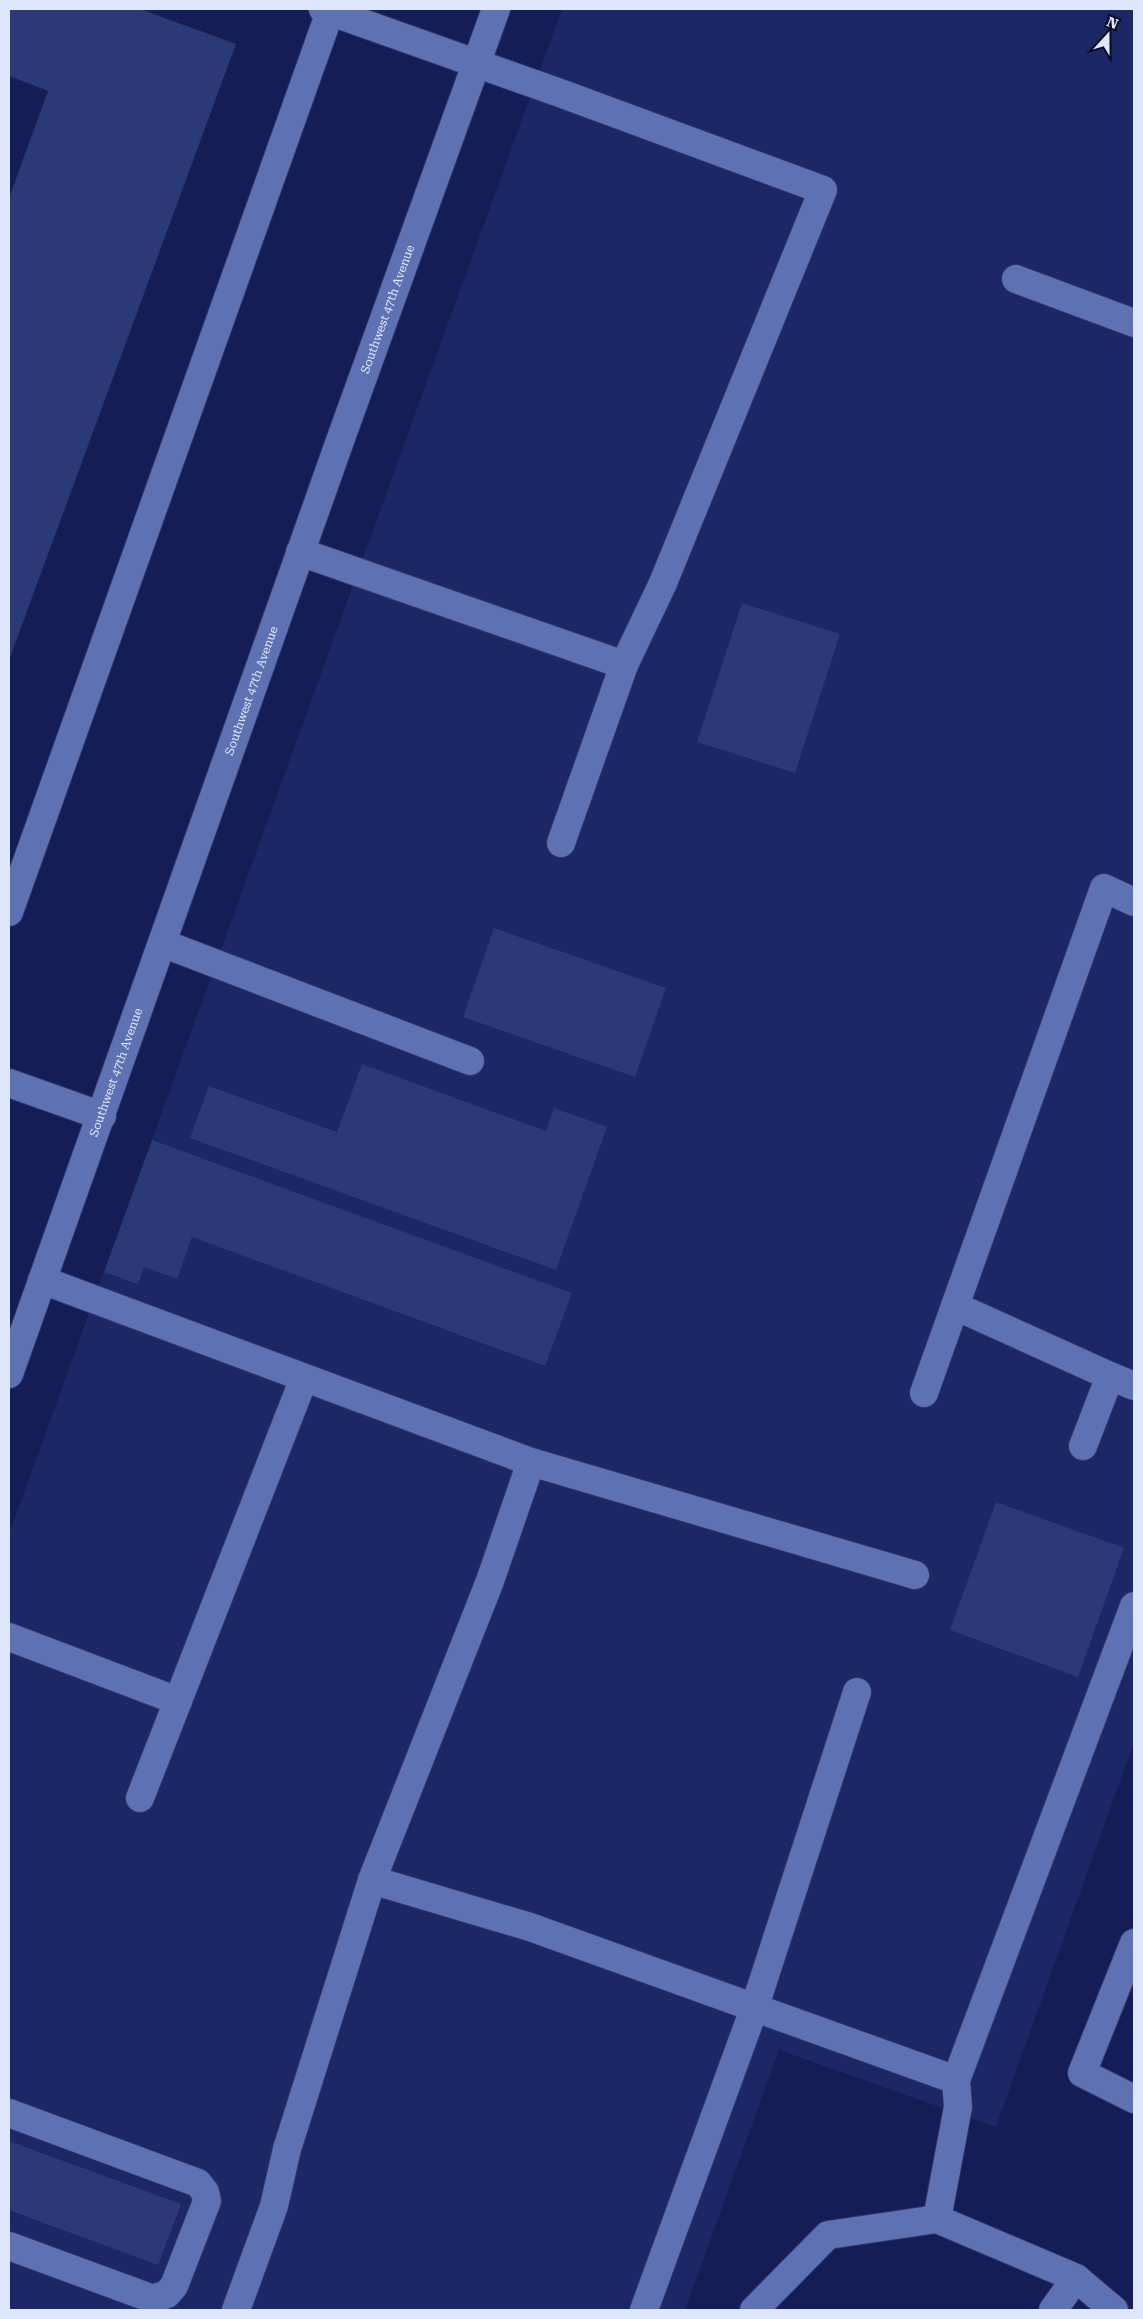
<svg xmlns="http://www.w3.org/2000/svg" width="1143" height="2319" font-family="'Roboto Serif',serif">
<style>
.built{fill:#1c2766}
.building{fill:#2b3a76}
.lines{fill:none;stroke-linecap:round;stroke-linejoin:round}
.minor-casing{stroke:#343465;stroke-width:30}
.minor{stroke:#5e72b3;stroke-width:28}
.labels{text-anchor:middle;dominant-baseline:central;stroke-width:4;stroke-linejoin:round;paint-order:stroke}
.street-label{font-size:12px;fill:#dfe7fd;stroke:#060c24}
</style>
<rect width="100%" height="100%" fill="#141d56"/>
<path class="built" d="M562,9H1134V1742L996,2127L779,2050L685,2310H9V1534Z"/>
<path class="building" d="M9,9H140L236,44L9,660V198L48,91L9,76Z
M742,603L840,634L795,773L697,742Z
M494,928L666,988L635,1077L463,1017Z
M362,1064L546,1131L554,1108L607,1127L556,1270L190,1138L209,1086L337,1132Z
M152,1140L572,1293L545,1366L192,1237L177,1279L144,1267L138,1284L104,1272Z
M996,1502L1124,1548L1078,1677L950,1630Z
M9,2141L181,2204L158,2265L9,2210Z"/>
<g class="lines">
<g class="minor-casing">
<g id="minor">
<path d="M1016,279L1134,323"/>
<path d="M300,552L624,665L663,583L823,190L560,93L323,9"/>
<path d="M561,843L624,665"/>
<path d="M9,912L331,9"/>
<path d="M162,943L470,1061"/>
<path d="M9,1083L102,1116"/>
<path d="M42,1280L531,1462L915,1575"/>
<path d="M955,1306L1110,1376L1083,1446"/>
<path id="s1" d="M9,1374L341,438L496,9"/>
<path d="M1110,1376L1134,1386"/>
<path d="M924,1393L1104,888L1134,902"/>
<path d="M9,1637L178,1701"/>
<path d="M140,1798L304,1378"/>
<path d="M372,1880L530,1927L956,2080L958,2107L937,2219"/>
<path d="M1134,1943L1082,2073L1134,2099"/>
<path d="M956,2080L1134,1606"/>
<path d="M9,2113L198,2183L205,2192L207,2201L174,2286L167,2294L153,2299L9,2246"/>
<path d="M236,2310L274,2206L287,2149L372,1880L490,1581L531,1462"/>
<path d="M644,2310L754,2009L857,1692"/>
<path d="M754,2310L828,2235L937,2219L1076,2278"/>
<path d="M1053,2310L1076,2278L1114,2310"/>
</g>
</g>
<use href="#minor" class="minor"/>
</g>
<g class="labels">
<g class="street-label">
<text stroke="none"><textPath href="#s1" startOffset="1130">Southwest 47th Avenue</textPath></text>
<text stroke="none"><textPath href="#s1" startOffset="725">Southwest 47th Avenue</textPath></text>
<text stroke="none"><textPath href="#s1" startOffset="320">Southwest 47th Avenue</textPath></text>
</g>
</g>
<rect width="1143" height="2319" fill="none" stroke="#dfe7fd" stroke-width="20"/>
<g transform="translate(1108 35) rotate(21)" stroke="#060c24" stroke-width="4" paint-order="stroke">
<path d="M0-4L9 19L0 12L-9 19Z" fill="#dfe7fd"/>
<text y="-8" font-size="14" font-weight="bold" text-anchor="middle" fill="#dfe7fd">N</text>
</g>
</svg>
